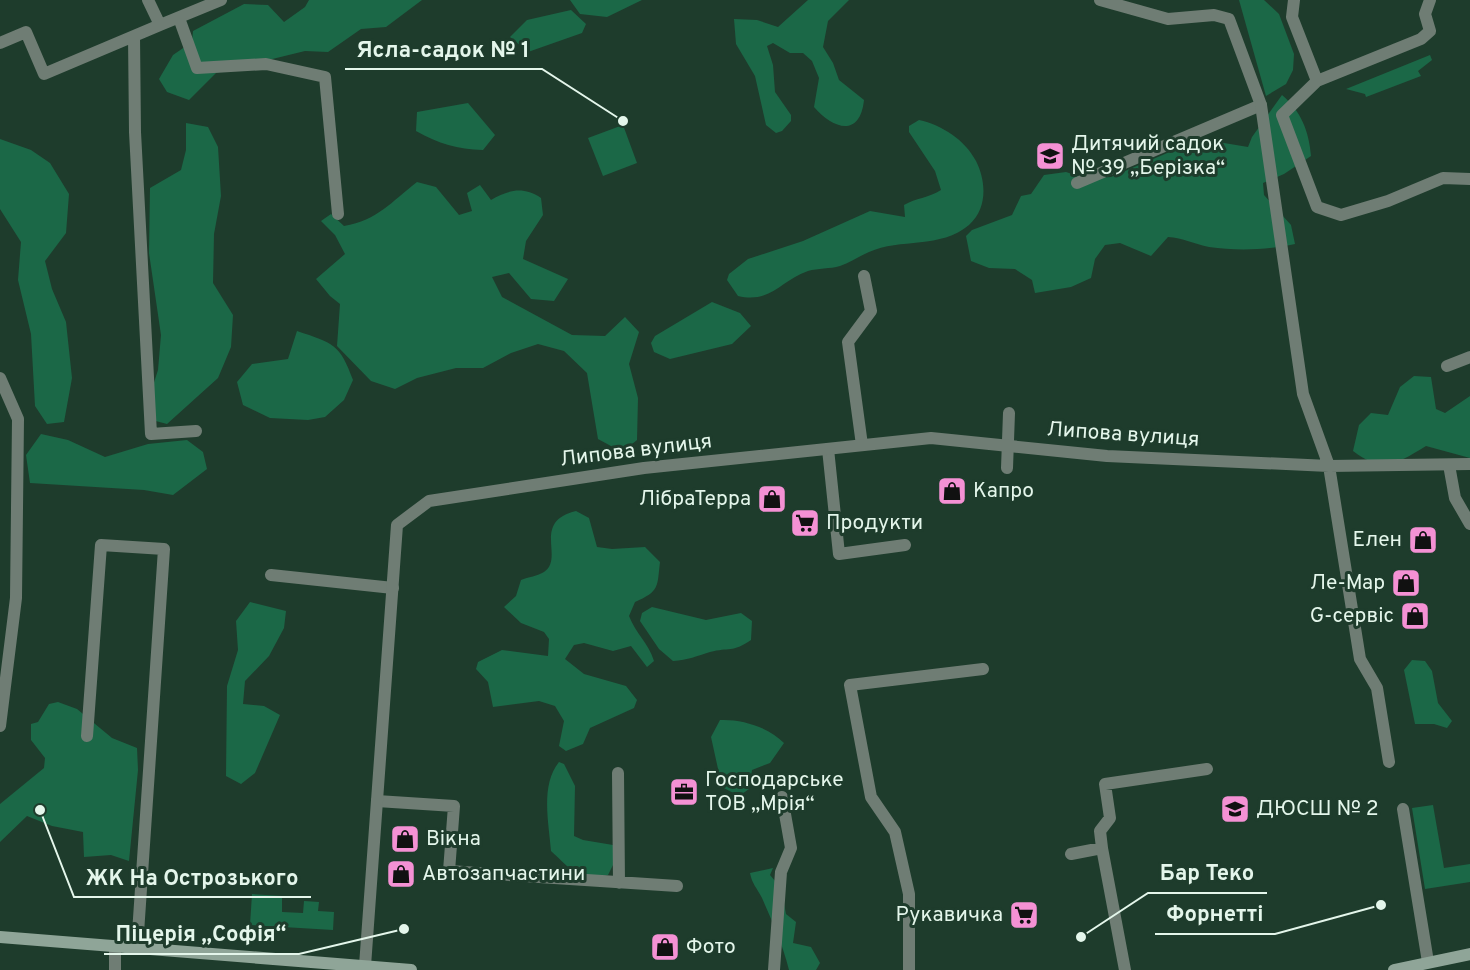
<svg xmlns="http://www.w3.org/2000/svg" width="1470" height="970" font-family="Overpass,sans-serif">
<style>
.green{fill:#1b6847}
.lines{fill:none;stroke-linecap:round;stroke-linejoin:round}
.lane{stroke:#6f7d74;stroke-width:12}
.street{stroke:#6f7d74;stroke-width:12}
.secondary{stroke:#8fa598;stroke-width:12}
.labels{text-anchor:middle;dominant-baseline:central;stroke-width:6;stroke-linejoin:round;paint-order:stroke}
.poi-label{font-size:21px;fill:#e4f6eb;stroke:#1e3c2c;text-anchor:start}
.street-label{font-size:21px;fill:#e4f6eb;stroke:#1e3c2c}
.leader{fill:none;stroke:#e4f6eb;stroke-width:2}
.callout-dot{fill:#e4f6eb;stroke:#1e3c2c;stroke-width:2}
.callout-label{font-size:22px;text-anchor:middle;font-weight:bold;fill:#e4f6eb;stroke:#1e3c2c;stroke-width:6;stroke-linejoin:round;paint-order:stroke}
</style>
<rect width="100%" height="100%" fill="#1e3c2c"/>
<path class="green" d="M309,0H422L386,27L361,29L328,52L305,51L216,73L189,100L167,92L159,79L173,55L192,42L193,31L244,4L268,5L284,22L305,7Z
M570,0H642L607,17L580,14Z
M808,0H849L828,21L823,47L833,63L839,80L864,100C860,138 833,129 814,107L819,78L812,61L803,53H790L773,43L767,46L773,65L775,92L791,115V121L782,131L776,133L766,125L755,76L736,44L734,19L757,20L778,27Z
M1239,0H1264L1279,14L1294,54L1293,70L1286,84L1266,96Z
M571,10L586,24L582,33L528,52L510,37L527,20Z
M1430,55L1432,60L1418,71L1421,76L1366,97L1365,94L1346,89Z
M1282,95C1301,111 1309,131 1311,156L1284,174L1263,183L1264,195L1291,225L1295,244C1268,250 1237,251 1209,247C1194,244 1183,238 1168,237L1151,256L1120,243L1105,245L1095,259L1091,278L1071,287L1035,293L1032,280L1015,269L989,268L971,261L966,236L972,230L1012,215L1021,196L1031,194L1044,175L1066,172L1087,179L1111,177L1200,139L1248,147L1252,137Z
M468,103L495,135L483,150C457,149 439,144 416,131L417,112Z
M919,120C942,125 965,140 976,161C986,181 988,208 969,225C941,249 900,238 869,252C859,256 850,263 840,266C830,269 818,268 808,271C781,280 771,304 738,296L727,280L729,274L748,259L803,241L870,211L905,217L904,205C916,198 928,198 941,190L935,171L909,132V126Z
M186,123L208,127L218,147L221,196L214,234L213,283L233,315L231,347L218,378L167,424L152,420L151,392L158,370L161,335L149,253L150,188L181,170L186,150Z
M623,125L637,163L603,176L588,138Z
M0,139L31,150L50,163L69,194L66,233L45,261L52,289L66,322L72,378L64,422L47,424L35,406L31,334L18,280L21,242L0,209Z
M417,182L436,187L459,215L472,211L467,193L480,185L491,200C508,190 523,186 541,198L543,215L526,241L523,259L568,279L554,301L531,299L509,273L492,277L502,297L572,335L605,336L625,317L639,332L629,364L638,398L637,440L622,452L598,439L587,373L564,351L538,344L511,353L483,368H456L417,378L395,389L371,381L337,346L340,304L330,296L316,279L345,254L335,235L321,221L331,214L344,226C378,220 391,202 417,182Z
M712,302L740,313L751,326L732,344L670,359L654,352L651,343L655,336Z
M297,331C333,343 340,344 353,380L344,400L325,417L308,420L270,418L243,405L237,382L252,364L288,359Z
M1414,376L1431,377L1436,409L1445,413L1470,396V458L1426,446C1398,463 1383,474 1353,451L1359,425L1371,413L1388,415L1400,387Z
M41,434L68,440L105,457L148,444L187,440L203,452L207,469L173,495L144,490L30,483L26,455Z
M576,511L589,518L597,547L612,549L645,547L660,562C657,587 660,591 635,602L629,616C636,634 648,642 654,661L647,667L631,646L613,651L584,643L574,645L565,659L584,674L626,686L637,700L634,708L590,728L583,744L566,751L559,746L564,721L555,706L539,701L493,707L488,682L476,669L478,662L502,650L548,656L549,639L544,632L521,623L504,607L516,596L521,580C528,577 538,576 544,572C565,558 531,522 576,511Z
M250,602L286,611L284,628L269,656L245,681L243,704L264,706L280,715L255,773L241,784L226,776L227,686L238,650L236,621Z
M652,607L706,620L741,613L752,621L751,640C732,653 729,647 710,652C697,656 688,660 673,661L659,649L640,621L642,613Z
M1412,660L1425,661L1432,671L1438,703L1452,721L1447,728L1434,724H1415L1404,670Z
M58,702L77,709L112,738L137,748L138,770L129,861L111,855L84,857L83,832L52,826L27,816L0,842V804L44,768L45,758L31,740V724L38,722L49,704Z
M720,720C742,719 768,727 784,743L770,763L752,770L749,789L739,796L722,787L711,737Z
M559,762L564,764L575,786L574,836L583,840L613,845L616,859L608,875C579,883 571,869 551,851C549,823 540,786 559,762Z
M1433,805L1444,868L1470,864V882L1425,889L1412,808Z
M773,868L770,875L781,888L786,914L796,922L793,943L811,947L820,963L816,970H789C783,945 772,921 762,898C757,888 752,884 750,873Z
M252,894L282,896V912L303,913L304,901L319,902L318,911L334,912L333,930L250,925Z"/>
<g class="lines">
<path class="lane" d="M148,0L160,25L221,0
M1294,0L1292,17L1317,81L1282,115L1317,207L1341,215L1388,201L1443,178L1470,179
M179,18L197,68L266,64L325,77L338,214
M134,36L135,132L151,434L196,431
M0,43L26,32L44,74L160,25
M1317,81L1421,39L1430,31L1425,14L1430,0
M1077,183L1261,105L1229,19L1214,15L1168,19L1100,0
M1447,366L1470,357
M862,445L848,342L871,311L864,276
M828,449L839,554L905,545
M1449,465L1455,498L1470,524
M1007,468L1009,413
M271,575L393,588
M87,736L101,545L164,549L137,948
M618,773L619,883
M377,801L454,806L449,871L677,886
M1403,809L1428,962
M1102,848L1100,831L1110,818L1105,784L1207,769
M1071,854L1102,848L1125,970
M774,970L781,872L791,848L782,797
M909,970V894L895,832L871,797L850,685L983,669"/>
<path class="street" d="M1261,105L1303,394L1329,466L1360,659L1377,688L1389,762
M0,378L18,419L16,598L0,726
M365,966L397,525L429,501L644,468L931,438L1107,456L1329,466L1470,464
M115,970V946"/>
<path class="secondary" d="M0,937L411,970
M1394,970L1470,954"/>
</g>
<defs>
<g id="school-square" transform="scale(1.5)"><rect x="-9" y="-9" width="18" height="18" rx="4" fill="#f491d4" stroke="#1e3c2c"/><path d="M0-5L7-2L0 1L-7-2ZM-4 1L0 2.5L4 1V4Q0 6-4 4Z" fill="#111"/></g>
<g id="shop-square" transform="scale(1.5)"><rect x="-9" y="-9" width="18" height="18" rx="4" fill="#f491d4" stroke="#1e3c2c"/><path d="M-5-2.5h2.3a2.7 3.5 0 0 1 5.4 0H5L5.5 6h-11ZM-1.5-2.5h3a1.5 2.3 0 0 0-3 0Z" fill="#111"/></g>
<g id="supermarket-square" transform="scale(1.5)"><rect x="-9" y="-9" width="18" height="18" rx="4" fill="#f491d4" stroke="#1e3c2c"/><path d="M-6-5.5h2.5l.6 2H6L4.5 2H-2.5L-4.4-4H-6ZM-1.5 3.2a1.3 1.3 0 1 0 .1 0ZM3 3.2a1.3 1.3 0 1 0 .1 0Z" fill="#111"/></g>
<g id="office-square" transform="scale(1.5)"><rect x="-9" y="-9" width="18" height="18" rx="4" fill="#f491d4" stroke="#1e3c2c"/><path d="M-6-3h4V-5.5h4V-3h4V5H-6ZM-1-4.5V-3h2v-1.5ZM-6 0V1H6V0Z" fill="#111"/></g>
</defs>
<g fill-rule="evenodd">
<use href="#school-square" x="1050" y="156"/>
<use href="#shop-square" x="952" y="491"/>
<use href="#shop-square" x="772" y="499"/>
<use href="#supermarket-square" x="805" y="523"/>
<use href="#shop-square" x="1423" y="540"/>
<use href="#shop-square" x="1406" y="583"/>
<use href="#shop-square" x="1415" y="616"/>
<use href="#office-square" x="684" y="792"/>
<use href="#school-square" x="1235" y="809"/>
<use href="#shop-square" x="405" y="839"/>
<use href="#shop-square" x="401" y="874"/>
<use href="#supermarket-square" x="1024" y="915"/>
<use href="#shop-square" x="665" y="947"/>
</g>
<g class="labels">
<g class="poi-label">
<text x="1071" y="144">Дитячий садок<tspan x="1071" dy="24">№ 39 „Берізка“</tspan></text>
<text x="973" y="491">Капро</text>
<text x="751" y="499" text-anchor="end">ЛібраТерра</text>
<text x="826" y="523">Продукти</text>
<text x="1402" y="540" text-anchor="end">Елен</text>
<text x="1385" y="583" text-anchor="end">Ле-Мар</text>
<text x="1394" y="616" text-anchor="end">G-сервіс</text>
<text x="705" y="780">Господарське<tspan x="705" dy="24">ТОВ „Мрія“</tspan></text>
<text x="1256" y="809">ДЮСШ № 2</text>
<text x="426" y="839">Вікна</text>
<text x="422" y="874">Автозапчастини</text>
<text x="1003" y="915" text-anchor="end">Рукавичка</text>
<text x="686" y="947">Фото</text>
</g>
<g class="street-label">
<text transform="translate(1123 435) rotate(4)">Липова вулиця</text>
<text transform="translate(636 451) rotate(-7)">Липова вулиця</text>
</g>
</g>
<path class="leader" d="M623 121L542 69H345M1081 937L1148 893H1267M40 810L74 897H311M1381 905L1275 934H1155M404 929L299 954H104"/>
<g class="callout-dot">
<circle cx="623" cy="121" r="6"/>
<circle cx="1081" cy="937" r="6"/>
<circle cx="40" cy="810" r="6"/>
<circle cx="1381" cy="905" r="6"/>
<circle cx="404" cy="929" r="6"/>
</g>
<g class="callout-label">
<text x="443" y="57">Ясла-садок № 1</text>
<text x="1207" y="880">Бар Теко</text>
<text x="192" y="885">ЖК На Острозького</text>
<text x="1215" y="921">Форнетті</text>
<text x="201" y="941">Піцерія „Софія“</text>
</g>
</svg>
